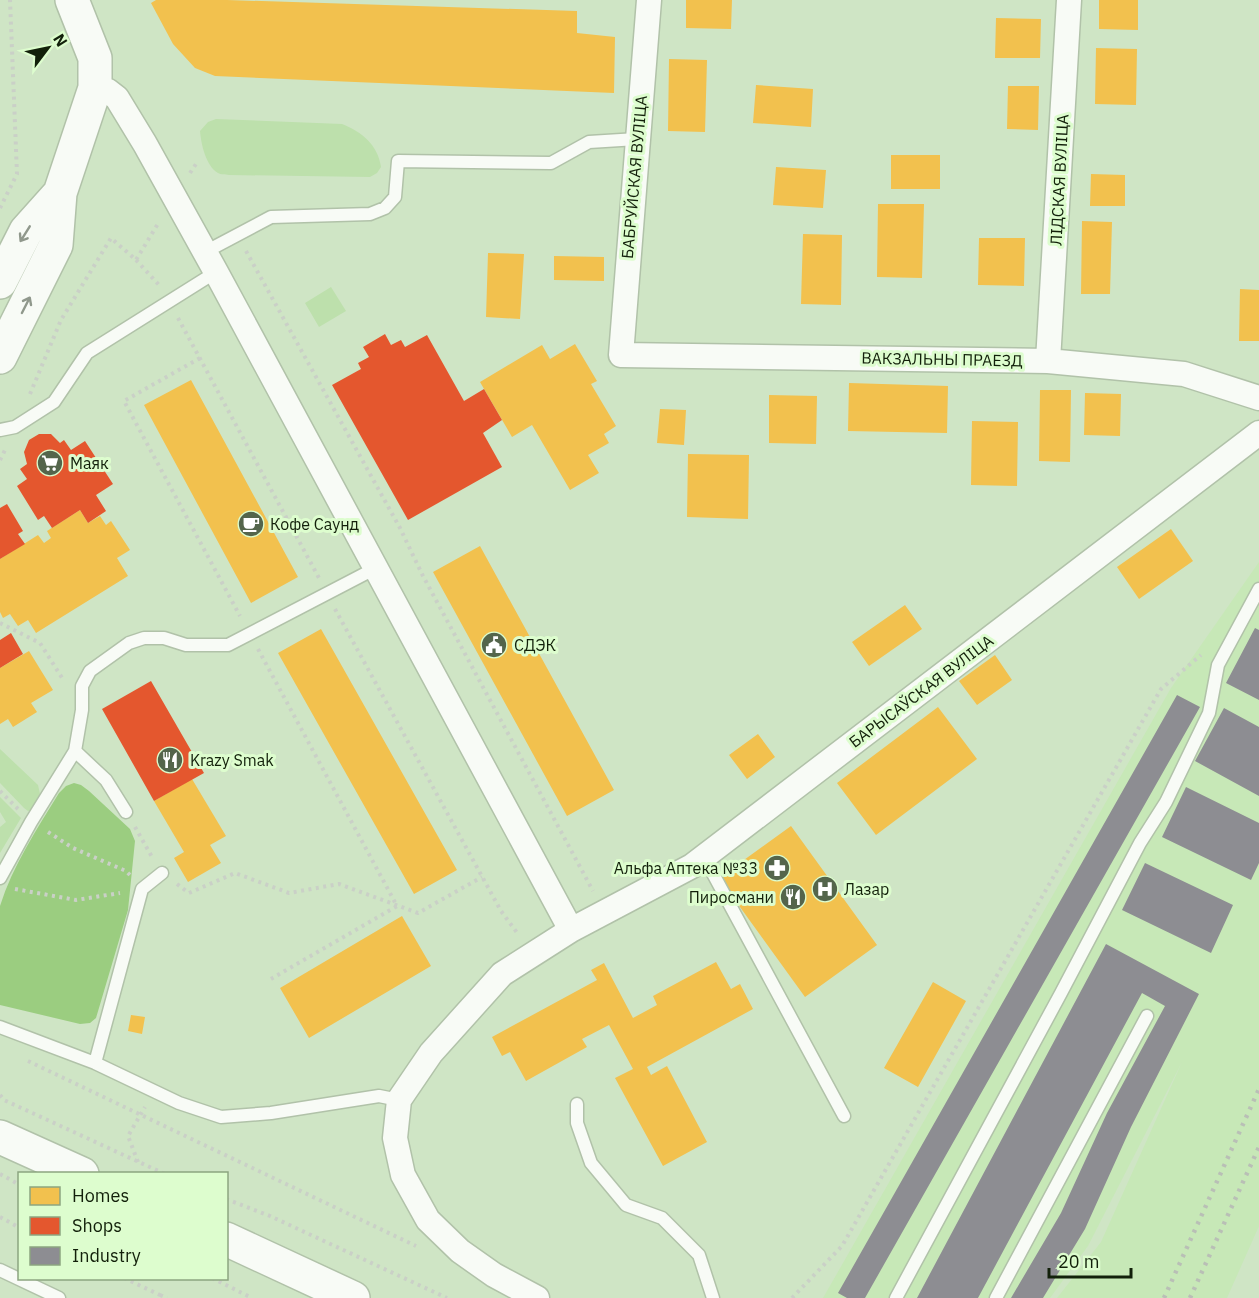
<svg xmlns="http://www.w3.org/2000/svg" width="1259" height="1298" font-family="'IBM Plex Sans',sans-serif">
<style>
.built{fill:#c7e8b7}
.green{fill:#bde0ac}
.forest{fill:#9bcd80}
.homes{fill:#f2c14e}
.shops{fill:#e4572e}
.industry{fill:#8d8d92}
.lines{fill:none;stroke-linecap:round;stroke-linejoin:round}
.service-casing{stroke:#b1c2a9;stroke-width:15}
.minor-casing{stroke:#b1c2a9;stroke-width:27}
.secondary-casing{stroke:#b1c2a9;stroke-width:36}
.path{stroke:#cad0c7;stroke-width:4;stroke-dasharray:3 4.5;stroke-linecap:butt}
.service{stroke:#f8fbf6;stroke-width:12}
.minor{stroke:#f8fbf6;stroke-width:24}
.secondary{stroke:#f8fbf6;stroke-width:33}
.rail{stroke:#b9bfb6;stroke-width:4.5;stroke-dasharray:3 6;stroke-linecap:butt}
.oneway{stroke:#90988c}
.labels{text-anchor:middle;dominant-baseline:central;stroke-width:6;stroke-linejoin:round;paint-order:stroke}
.street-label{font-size:16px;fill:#12200a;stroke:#ddfdce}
.poi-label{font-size:16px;fill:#12200a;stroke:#ddfdce;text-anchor:start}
</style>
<rect width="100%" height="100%" fill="#cfe5c5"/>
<path class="built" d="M1259,562V1226L1227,1298H1057L1101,1242L1182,1062L1088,1246L1050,1298H823L1171,688Z"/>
<path class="green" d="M216,119L342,124C362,132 378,145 381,167L377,173L370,177L229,175C225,174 221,175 218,173C206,166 201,144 200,131L208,122Z
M331,287L346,311L319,327L305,303Z
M0,749L38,785L40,794L32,810L28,811L24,808L0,783Z
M0,797L21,818L0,853V827L6,822L0,812Z"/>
<path class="forest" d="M74,783L81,785L89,791L130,829L135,841L128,910L96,1018L90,1023L80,1024L0,1005V906C13,865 37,829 59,793L66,786Z"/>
<path class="homes" d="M156,0H227L577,11V33L615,37L614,93L215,76L195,68L173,44L151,3Z
M686,0H732L731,29L686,28Z
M1099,0H1138V30L1099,29Z
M996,18L1041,19L1040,58H995Z
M1096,48L1137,49L1136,105L1095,104Z
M669,59L707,60L705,132L668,131Z
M756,85L813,89L811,127L753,123Z
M1008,86H1039L1038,130L1007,129Z
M891,155H940V189H891Z
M776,167L826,170L823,208L773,205Z
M1091,174L1125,175V206H1090Z
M878,204H924L922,278L877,277Z
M1082,221L1112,222L1110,294H1081Z
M803,234L842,235L841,305L801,304Z
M979,238H1025L1024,286L978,285Z
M488,253L524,254L520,319L486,317Z
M554,256L604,257V281L554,280Z
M1240,289L1259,290V341H1239Z
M575,344L597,381L591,384L616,426L604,434L609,443L588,455L599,473L570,490L532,425L512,437L480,382L542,345L550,359Z
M191,380L298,577L251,603L144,405Z
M849,383L948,386L947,433L848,431Z
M1040,390H1071L1070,462L1039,461Z
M1085,393L1121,394L1120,436L1084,435Z
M769,395L817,396L816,444L769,443Z
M660,409L686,410L684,445L657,443Z
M972,421L1018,422L1017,486L971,485Z
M688,454L749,455L748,519L687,517Z
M80,510L88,523L100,516L106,525L111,521L130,550L117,558L128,576L36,633L28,620L18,626L10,614L3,618L0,612V559L38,535L44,543L51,538L47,531Z
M1171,529L1193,561L1139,599L1117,567Z
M480,546L614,790L567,816L433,572Z
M905,605L922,629L869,666L852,642Z
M321,629L457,870L414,894L278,653Z
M29,651L53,690L31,703L37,712L13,727L8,719L0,724V668Z
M995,655L1012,680L977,705L959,681Z
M938,707L977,759L876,835L837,783Z
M758,734L775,757L747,779L729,755Z
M192,779L226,836L210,845L221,863L188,882L174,858L184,852L154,801Z
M791,826L877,945L805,997L719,878Z
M402,916L431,966L309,1038L280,988Z
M716,962L731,989L740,984L753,1009L647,1067L651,1075L667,1066L707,1142L663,1166L615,1078L633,1069L609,1025L582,1039L587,1047L526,1081L510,1052L502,1056L492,1037L597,980L591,970L604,963L633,1018L657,1005L653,996Z
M933,982L966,1001L918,1087L884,1068Z
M131,1015L145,1017L142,1034L128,1031Z"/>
<path class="shops" d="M385,334L391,345L401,340L405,347L427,335L464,401L484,389L502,420L483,433L502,467L408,520L332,385L361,369L358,363L369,357L363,347Z
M39,434H51L60,443L64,440L71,450L85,441L113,484L96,495L106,511L88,523L80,510L52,528L44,516L38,520L17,486L27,479L20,469L27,464L24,452L29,440Z
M7,504L23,531L18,534L25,544L0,559V508Z
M11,633L23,654L0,668V640Z
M151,681L204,773L154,801L102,709Z"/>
<path class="industry" d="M1255,628L1259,630V700L1226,683Z
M1177,695L1200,707L865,1298H847L838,1293Z
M1224,708L1259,727V796L1195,761Z
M1186,787L1259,823V863L1251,880L1162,837Z
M1145,863L1233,905L1211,953L1122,910Z
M1106,944L1199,994L1131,1127L1085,1229L1043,1298H1011L1061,1213L1107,1113L1165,1006L1142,993L978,1298H917Z"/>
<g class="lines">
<g class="service-casing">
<path id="service" d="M205,252L271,217L370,214L385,208L395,197L398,161L551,163L589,142L637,139
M0,430L15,427L54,402L87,353L216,272
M126,812L106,780L75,751L82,710V686L90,671L129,643L144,638H164L186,645H228L376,568
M704,857L844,1116
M0,878L31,822L75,751
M0,1027L95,1063L179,1103L221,1117L271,1113L379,1096L399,1100
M95,1063L142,889L162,873
M577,1104V1123L591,1163L626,1205L662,1218L699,1255L713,1298
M0,1270L59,1298
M896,1298L1061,993L1140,843L1166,802L1209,713L1218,665L1259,589
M996,1298L1147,1016"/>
</g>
<g class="minor-casing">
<path id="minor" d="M649,0L621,355L1048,361L1184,374L1259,398
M95,88L108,91L117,98L145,144L216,272L571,930L502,974L431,1053L399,1100L395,1138L403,1175L428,1220L460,1251L494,1275L537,1298
M1048,361L1069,0
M571,930L692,866L1259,433"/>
</g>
<g class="secondary-casing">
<path id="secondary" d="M0,282L26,231L60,193
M0,357L56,245L60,193L95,88V58L72,0
M0,1137L82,1174
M226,1239L353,1298"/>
</g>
<path class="path" d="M190,173L198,161
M0,208L17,174L10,0
M246,251L400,528L423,576L593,891
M136,260L160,286
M178,318L319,578
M200,358L124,401L240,616
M30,394L61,320L111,238L136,260L159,222
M0,460L5,450
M335,609L501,911L518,934
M0,623L40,643L64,681
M258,649L397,906L271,979
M0,791L18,809
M135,827L152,857
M48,832L73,848L126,871L131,876
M177,884L189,893L235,873L289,893L339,884L418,913L482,877
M15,889L76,900L120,893
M28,1061L416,1246
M0,1095L4,1100L165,1174
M138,1162L128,1136L145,1107
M0,1174L20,1185
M226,1199L270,1216L447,1298
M0,1217L20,1228
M124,1278L160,1295V1298
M212,1278L252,1298
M160,1295L167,1298
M792,1298L842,1246L1161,689L1201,655"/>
<use href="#service" class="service"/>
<use href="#minor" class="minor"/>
<use href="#secondary" class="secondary"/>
<path class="rail" d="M1164,1298L1259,1089
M1190,1298L1259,1147"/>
</g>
<defs><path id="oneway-shaft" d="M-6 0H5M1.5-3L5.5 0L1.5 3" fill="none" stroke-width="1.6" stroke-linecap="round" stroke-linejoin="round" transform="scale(1.5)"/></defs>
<g class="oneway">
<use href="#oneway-shaft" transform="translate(25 234) rotate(122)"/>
<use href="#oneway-shaft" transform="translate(26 305) rotate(-63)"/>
</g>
<defs>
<g id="supermarket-disc" transform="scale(1.35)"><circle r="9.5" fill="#54654b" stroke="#ddfdce"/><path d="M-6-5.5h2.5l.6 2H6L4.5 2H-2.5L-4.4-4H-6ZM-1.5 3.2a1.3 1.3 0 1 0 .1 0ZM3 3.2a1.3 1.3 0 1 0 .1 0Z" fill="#fff"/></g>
<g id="cafe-disc" transform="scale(1.35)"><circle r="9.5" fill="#54654b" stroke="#ddfdce"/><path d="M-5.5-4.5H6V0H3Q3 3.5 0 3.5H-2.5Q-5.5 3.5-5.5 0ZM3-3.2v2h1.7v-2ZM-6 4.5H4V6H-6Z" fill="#fff"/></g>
<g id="civic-disc" transform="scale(1.35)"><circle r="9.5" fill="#54654b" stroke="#ddfdce"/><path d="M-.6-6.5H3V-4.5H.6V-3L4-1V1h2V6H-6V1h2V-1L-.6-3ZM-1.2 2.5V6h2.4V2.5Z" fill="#fff"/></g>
<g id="restaurant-disc" transform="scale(1.35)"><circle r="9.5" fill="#54654b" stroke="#ddfdce"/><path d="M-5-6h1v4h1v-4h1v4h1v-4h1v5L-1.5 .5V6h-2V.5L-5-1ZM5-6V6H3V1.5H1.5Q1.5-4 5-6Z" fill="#fff"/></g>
<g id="pharmacy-disc" transform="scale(1.35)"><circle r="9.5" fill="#54654b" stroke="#ddfdce"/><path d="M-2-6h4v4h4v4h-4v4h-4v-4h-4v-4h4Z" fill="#fff"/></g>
<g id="hospital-disc" transform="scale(1.35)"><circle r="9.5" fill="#54654b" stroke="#ddfdce"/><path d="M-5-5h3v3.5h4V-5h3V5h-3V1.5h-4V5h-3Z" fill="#fff"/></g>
</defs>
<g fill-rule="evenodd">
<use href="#supermarket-disc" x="50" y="463"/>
<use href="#cafe-disc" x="251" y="524"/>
<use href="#civic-disc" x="494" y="645"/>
<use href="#restaurant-disc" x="170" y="760"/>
<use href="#pharmacy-disc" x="777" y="868"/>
<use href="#hospital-disc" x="825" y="889"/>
<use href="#restaurant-disc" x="793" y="897"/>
</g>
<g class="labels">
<g class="street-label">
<text transform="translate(634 177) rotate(-85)">БАБРУЙСКАЯ ВУЛІЦА</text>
<text transform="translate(1059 180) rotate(-87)">ЛІДСКАЯ ВУЛІЦА</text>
<text transform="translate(942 359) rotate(1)">ВАКЗАЛЬНЫ ПРАЕЗД</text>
<text transform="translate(921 691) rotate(-37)">БАРЫСАЎСКАЯ ВУЛІЦА</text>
</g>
<g class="poi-label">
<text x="70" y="463">Маяк</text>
<text x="270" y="524">Кофе Саунд</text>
<text x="514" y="645">СДЭК</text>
<text x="190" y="760">Krazy Smak</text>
<text x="758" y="868" text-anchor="end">Альфа Аптека №33</text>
<text x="844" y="889">Лазар</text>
<text x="774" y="897" text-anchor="end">Пиросмани</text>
</g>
</g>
<rect x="18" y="1172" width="210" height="108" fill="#ddfdce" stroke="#8ca580" stroke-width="1.5"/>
<rect x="30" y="1187" width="30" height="18" fill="#f2c14e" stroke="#8ca580" stroke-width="1.5"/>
<text x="72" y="1202" font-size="18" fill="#12200a">Homes</text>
<rect x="30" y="1217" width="30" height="18" fill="#e4572e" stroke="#8ca580" stroke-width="1.5"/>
<text x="72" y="1232" font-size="18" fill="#12200a">Shops</text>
<rect x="30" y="1247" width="30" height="18" fill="#8d8d92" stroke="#8ca580" stroke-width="1.5"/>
<text x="72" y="1262" font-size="18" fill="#12200a">Industry</text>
<g transform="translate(48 48) rotate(58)" stroke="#ddfdce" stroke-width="4.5" paint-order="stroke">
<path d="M0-4.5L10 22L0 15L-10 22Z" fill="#12200a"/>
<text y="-9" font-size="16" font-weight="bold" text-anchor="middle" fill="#12200a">N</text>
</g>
<path d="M1049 1268v9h82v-9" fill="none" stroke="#12200a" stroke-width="3"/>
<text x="1058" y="1268" font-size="18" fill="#12200a" stroke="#ddfdce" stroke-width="4.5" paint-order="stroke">20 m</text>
</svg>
